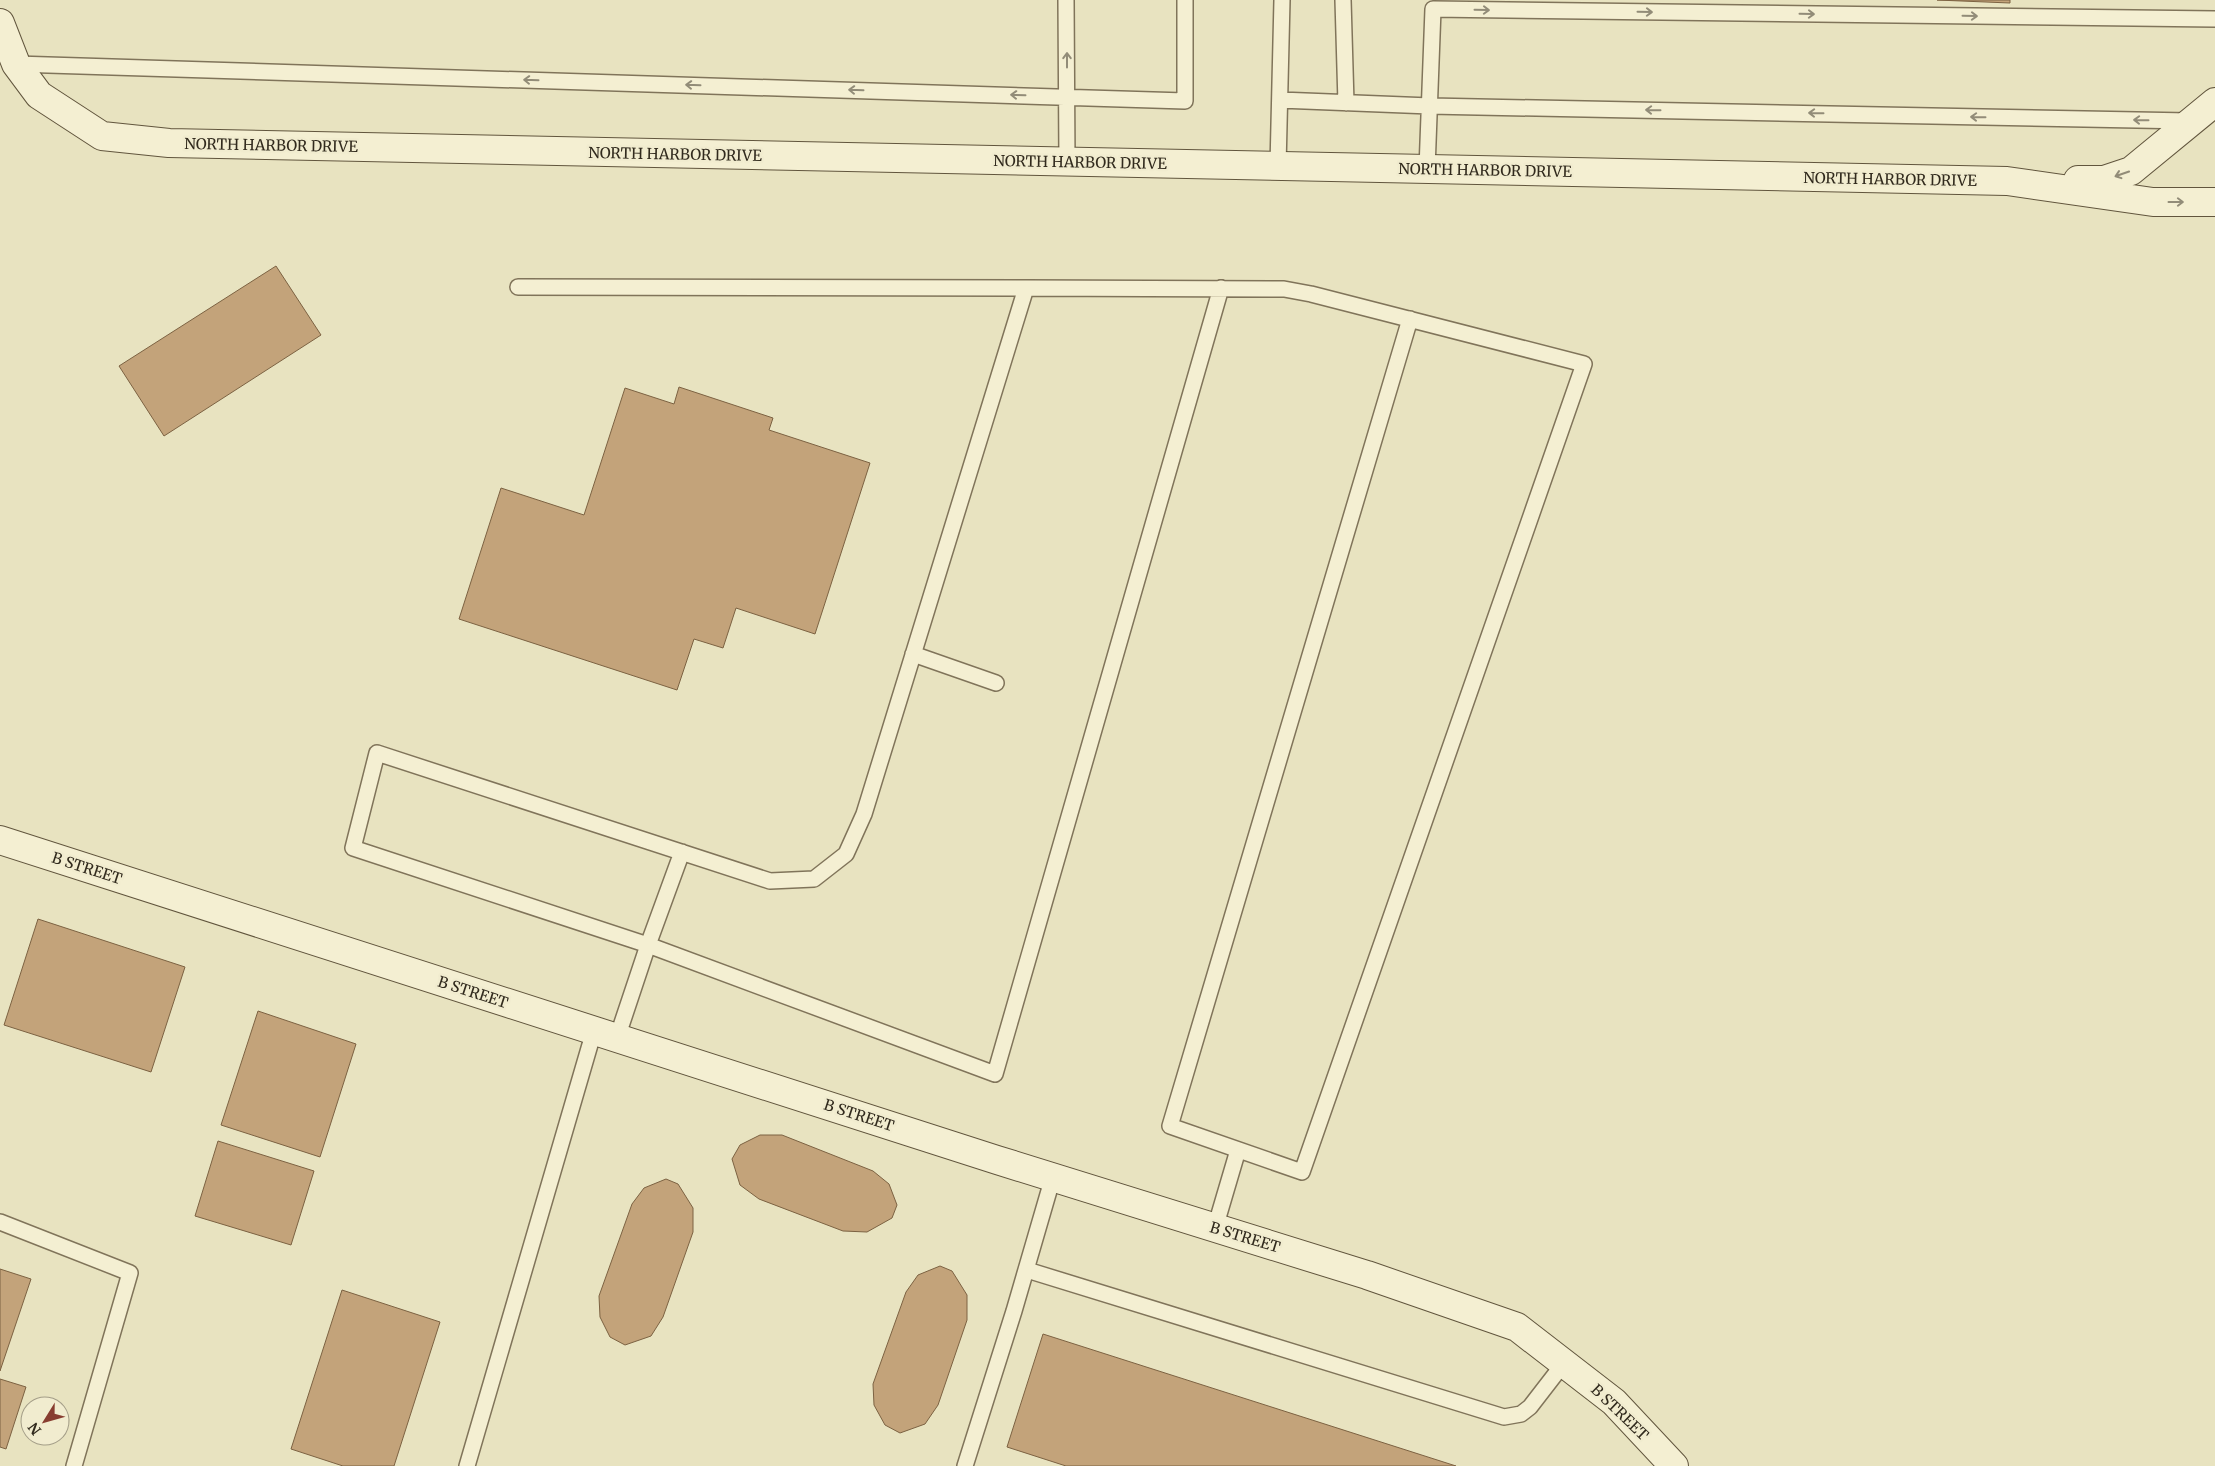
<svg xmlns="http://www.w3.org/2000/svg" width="2215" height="1466" font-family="Merriweather,serif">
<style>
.building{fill:#c3a37a;stroke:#7c6242}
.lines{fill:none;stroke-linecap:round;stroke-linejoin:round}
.lane-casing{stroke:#80745a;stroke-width:18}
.secondary-casing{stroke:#61553d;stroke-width:30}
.lane{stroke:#f4efd2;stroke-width:15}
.secondary{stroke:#f4efd2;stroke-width:28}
.oneway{stroke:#928c78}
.labels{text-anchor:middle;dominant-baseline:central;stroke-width:5;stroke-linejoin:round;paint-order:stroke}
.street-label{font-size:15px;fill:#312a1d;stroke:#f1eccf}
</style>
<rect width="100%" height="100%" fill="#e8e3c0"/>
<path class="building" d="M1937,0H2010V3Z
M276,266L321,335L164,436L119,366Z
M679,387L773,418L769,430L870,463L815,634L736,608L723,648L694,639L677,690L459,619L501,488L584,515L625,388L674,404Z
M38,919L185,967L151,1072L4,1025Z
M258,1011L356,1044L320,1157L221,1125Z
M760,1135H782L873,1171L889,1184L897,1205L892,1218L867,1232L843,1231L759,1199L740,1185L732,1159L740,1145Z
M218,1141L314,1171L291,1245L195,1216Z
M666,1179L678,1184L693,1208V1232L663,1317L651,1336L625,1345L610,1337L600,1317L599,1296L632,1204L644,1188Z
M940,1266L952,1271L967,1295V1320L938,1405L925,1424L900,1433L885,1425L874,1405L873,1384L906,1292L918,1275Z
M0,1269L31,1279L0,1371Z
M342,1290L440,1322L394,1466H343L291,1449Z
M1043,1334L1456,1466H1066L1007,1447Z
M0,1379L26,1387L6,1449L0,1447Z"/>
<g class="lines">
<g class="lane-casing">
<path id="lane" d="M1066,0L1067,162
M1343,0L1346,103
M16,64L1185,101V0
M1280,100L1430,106L2189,121
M1278,166L1282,0
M1427,169L1433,9L2215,19
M518,287L1026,288
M913,654L996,683
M682,852L648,945L995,1074L1221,288
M617,1038L648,945L353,848L377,753L770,881L814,879L846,854L864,814L1026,288L1284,289L1311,294L1584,364L1302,1172L1170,1126L1410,319
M0,1222L130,1273L74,1466
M1215,1228L1238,1150
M1027,1270L1504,1417L1521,1414L1530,1407L1564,1363
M467,1466L594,1031
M965,1466L1014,1311L1053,1177"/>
</g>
<g class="secondary-casing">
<path id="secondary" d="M0,23L16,64L39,95L102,136L169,143L2007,181L2153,202H2215
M2078,180H2104L2131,171L2215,102
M0,840L997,1160L1367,1275L1517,1327L1614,1402L1674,1466"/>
</g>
<use href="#lane" class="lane"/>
<use href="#secondary" class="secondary"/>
</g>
<defs><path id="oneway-shaft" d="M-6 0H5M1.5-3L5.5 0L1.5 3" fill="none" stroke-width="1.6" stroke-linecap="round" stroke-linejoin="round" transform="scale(1.25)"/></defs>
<g class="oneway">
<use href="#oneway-shaft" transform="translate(1482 10) rotate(1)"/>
<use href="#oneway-shaft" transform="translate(1645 12) rotate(1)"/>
<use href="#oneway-shaft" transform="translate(1807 14) rotate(1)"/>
<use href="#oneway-shaft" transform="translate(1970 16) rotate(1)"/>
<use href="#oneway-shaft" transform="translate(1067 60) rotate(-90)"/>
<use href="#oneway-shaft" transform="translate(531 80) rotate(-178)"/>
<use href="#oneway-shaft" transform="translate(693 85) rotate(-178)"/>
<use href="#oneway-shaft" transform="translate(856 90) rotate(-178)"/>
<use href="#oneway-shaft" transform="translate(1018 95) rotate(-178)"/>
<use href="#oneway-shaft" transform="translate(1653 110) rotate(-179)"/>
<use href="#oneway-shaft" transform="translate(1816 113) rotate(-179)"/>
<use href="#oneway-shaft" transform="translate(1978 117) rotate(-179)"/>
<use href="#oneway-shaft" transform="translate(2141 120) rotate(-179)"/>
<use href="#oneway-shaft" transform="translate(2122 174) rotate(161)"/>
<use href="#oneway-shaft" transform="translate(2176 202)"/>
</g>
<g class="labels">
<g class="street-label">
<text transform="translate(271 145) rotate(1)">NORTH HARBOR DRIVE</text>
<text transform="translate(675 154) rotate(1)">NORTH HARBOR DRIVE</text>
<text transform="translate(1080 162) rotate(1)">NORTH HARBOR DRIVE</text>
<text transform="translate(1485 170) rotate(1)">NORTH HARBOR DRIVE</text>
<text transform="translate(1890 179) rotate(1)">NORTH HARBOR DRIVE</text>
<text transform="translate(87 868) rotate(18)">B STREET</text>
<text transform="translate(473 992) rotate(18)">B STREET</text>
<text transform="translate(859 1115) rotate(18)">B STREET</text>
<text transform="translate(1245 1237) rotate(17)">B STREET</text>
<text transform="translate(1620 1412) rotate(44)">B STREET</text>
</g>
</g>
<g transform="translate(45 1421) rotate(233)"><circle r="24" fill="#f1eccf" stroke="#a49e88"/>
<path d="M0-4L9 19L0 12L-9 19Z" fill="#883d30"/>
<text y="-8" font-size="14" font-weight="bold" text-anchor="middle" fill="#312a1d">N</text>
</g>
</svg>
